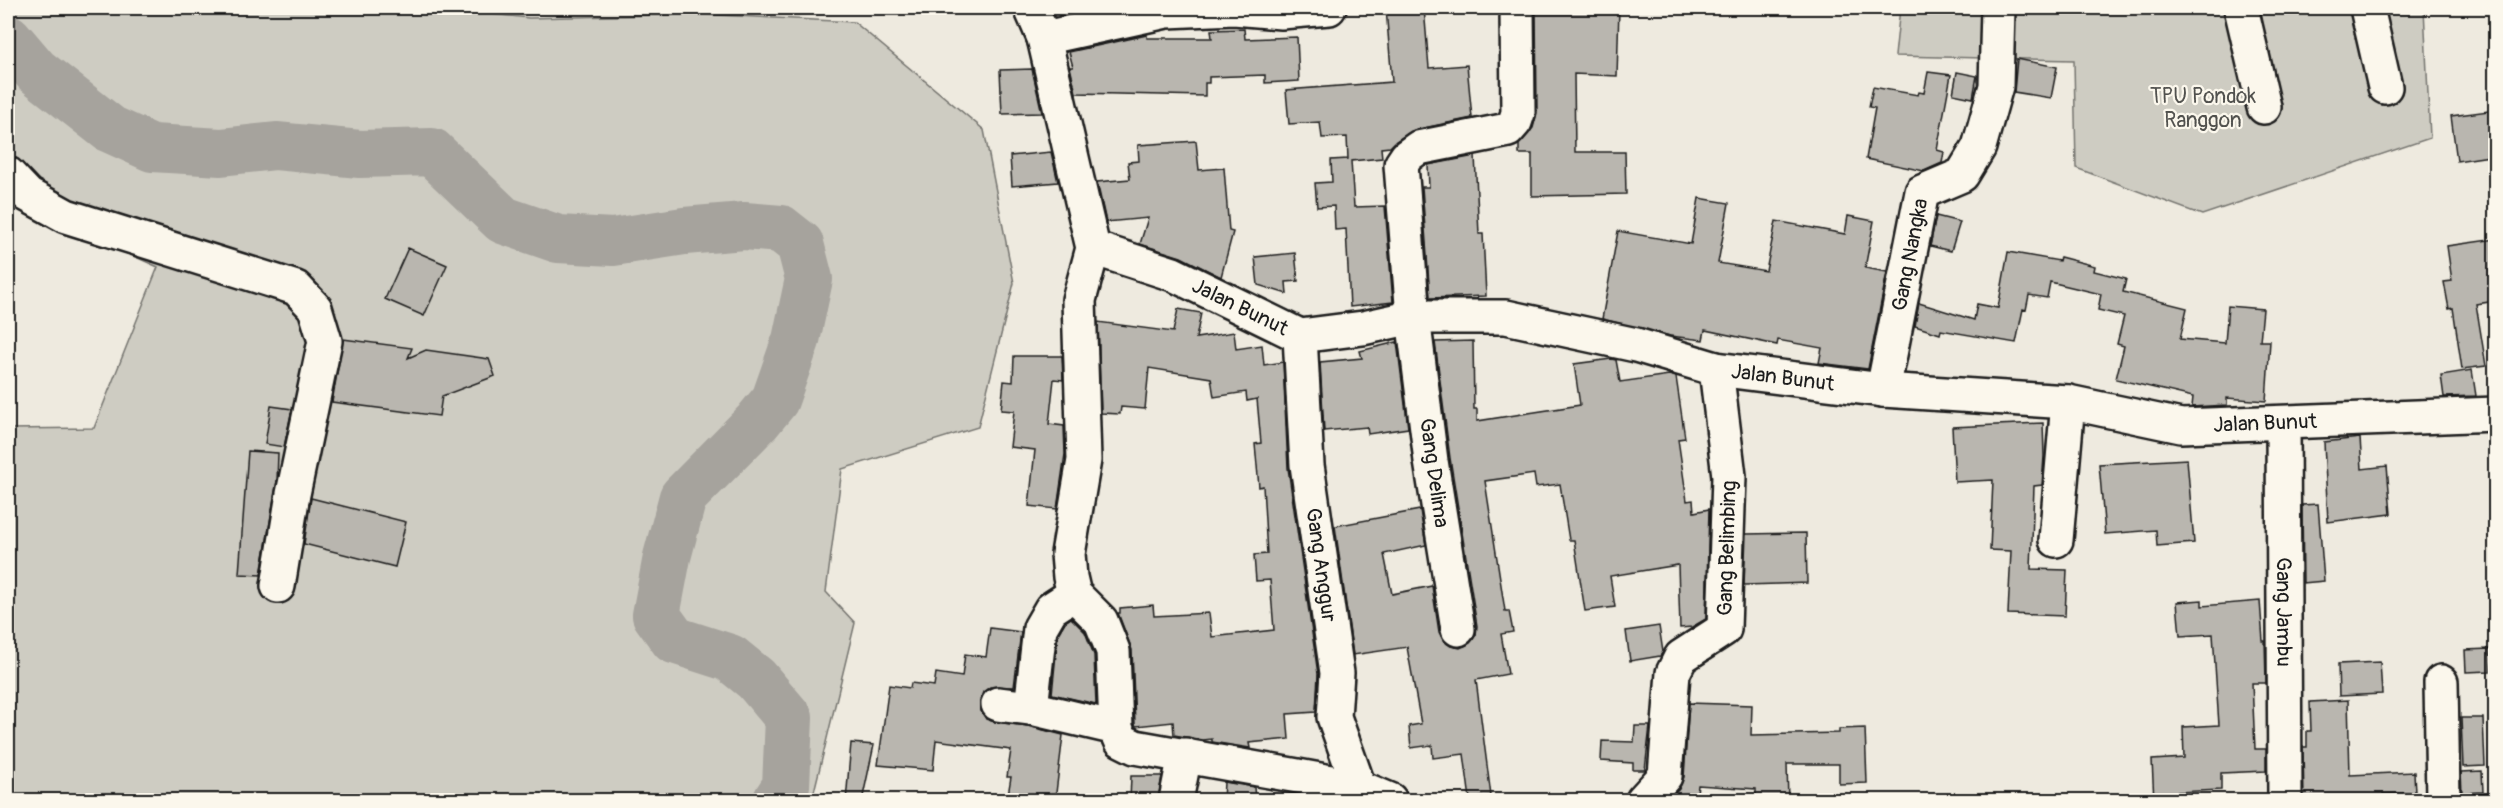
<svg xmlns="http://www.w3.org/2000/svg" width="2503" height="808" font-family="Pangolin,sans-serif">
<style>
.green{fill:#ceccc2;stroke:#75746f;stroke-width:1.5}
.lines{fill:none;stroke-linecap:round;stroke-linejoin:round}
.river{stroke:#a6a39d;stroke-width:48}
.building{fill:#b9b6af;stroke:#1c1c1c;stroke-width:1.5}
.minor-casing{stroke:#1c1c1c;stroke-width:38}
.minor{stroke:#fbf7ec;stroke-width:33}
.labels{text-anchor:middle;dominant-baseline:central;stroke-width:4.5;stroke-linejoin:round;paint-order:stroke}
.park-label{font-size:21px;fill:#51514e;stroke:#fbf7ec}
.street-label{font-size:21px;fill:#1c1c1c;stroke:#fbf7ec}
</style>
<rect width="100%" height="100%" fill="#eeeadf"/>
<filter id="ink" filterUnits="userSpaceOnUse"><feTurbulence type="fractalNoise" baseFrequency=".0167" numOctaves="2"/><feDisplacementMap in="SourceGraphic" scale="12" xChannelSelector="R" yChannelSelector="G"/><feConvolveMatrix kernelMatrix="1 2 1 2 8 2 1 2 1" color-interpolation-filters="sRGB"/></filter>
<g filter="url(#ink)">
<path class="green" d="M8,8H432L529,18L697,14L854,22L984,130L1014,283L978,427L842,469L826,592L855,623L812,800H8V429L94,428L158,267L15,203L8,186Z
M1900,8H2424L2430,138L2202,215L2076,168L2074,60L1895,56Z"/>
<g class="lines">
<path class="river" d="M8,38L36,71L110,129L152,148L221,152L276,146L360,154L432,152L503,220L558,239L613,242L684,231L744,226L781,229L800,244L809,279L796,340L775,400L757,422L683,497L667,557L656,615L674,640L730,658L756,679L789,718L786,786L777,800"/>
</g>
<path class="building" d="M1057,8H1095L1059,15Z
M1386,8H1424L1429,68L1467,65L1472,118L1414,130L1396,141L1390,147L1381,148L1382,158L1351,161L1354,207L1385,206L1393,302L1350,307L1346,229L1335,230L1334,206L1317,207L1315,183L1332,182L1331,160L1348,159L1347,137L1322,138L1320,122L1289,124L1286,90L1392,82Z
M1536,8H1619L1617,76L1574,74L1575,152H1625L1626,194L1532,196V154H1519V144L1533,128L1537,113Z
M1244,29L1245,39L1297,37L1299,81L1265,83V75L1209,77V83H1205V96L1076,93L1070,67H1073L1069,52L1147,35V38H1212L1211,30Z
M2017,59L2057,67L2051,98L2014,92Z
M1032,69L1042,113L1002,114L1000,70Z
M1928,72L1951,75L1937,150L1944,152L1942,163L1924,171L1866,159L1875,108L1869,107L1873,87L1918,95L1919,92L1924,93Z
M1957,72L1977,76L1973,98L1953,94Z
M2496,110V155L2457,161L2451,116Z
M1196,141L1199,170L1224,168L1229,231L1233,232L1221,277L1181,257L1140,244L1148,218L1106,222L1097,182L1130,179L1128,162L1139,161L1138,145Z
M1051,152L1058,182L1012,186L1010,156Z
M1475,156L1479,234H1483L1486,296L1430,298L1422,187H1429L1428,165Z
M1699,198L1729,203L1718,263L1766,271L1776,221L1845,234L1848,216L1874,221L1865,268L1887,272L1868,369L1819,363L1822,348L1778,340L1777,345L1705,330L1703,340L1670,336L1602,319L1618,231L1691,244Z
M1936,216L1960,222L1951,251L1930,246Z
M2496,239V301L2476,304L2486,366L2462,369L2453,308L2449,309L2444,282L2452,281L2447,246Z
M408,248L447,265L424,316L385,299Z
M2008,252L2059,261L2060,257L2095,266L2094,271L2126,279L2123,292L2187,308L2180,339L2225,343L2228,306L2263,309L2260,341H2270L2266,401L2227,398V405L2192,407L2193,397L2116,379L2124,346L2117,344L2124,316L2098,310L2101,294L2050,282L2047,298L2029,295L2026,310L2023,309L2016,343L1941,330L1940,334L1915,326L1919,303L1974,320L1977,304L1998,308Z
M1295,253L1298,281L1286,282L1287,294L1258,285L1255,257Z
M1178,309L1201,313L1196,338L1234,332L1236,349L1262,345L1264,365L1283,362L1288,468L1318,674L1316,712L1287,714L1289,739L1249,743L1250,748L1212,742V739L1203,740L1174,735L1173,722L1136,726L1135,724L1132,650L1118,613H1120V608L1153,605L1154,616L1209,613L1212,637L1274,630L1270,580L1256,581L1254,555L1267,554L1263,486L1259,487L1255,444L1261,443L1257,399L1247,401L1246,392L1214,397L1211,378L1149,368L1145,409L1121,407L1120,414L1101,413L1098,322L1173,332Z
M343,339L412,348L408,358L426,350L489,359L495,376L442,396L439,416L332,402Z
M1473,341L1474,409H1477V421L1580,405L1574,364L1611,359L1616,360L1620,382L1669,375L1676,377L1685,438L1678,439L1687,501L1693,500L1694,512L1709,509L1706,619L1692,627L1680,628L1678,565L1610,576L1615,607L1585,611L1574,540H1569L1560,484L1536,487L1534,474L1485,481L1505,611H1509L1513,632L1501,634L1508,674L1476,680L1491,796L1470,799L1464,754L1433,758L1432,745L1411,748L1409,726L1421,724L1407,647L1353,655L1335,526L1420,510L1426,545L1384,554L1392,594L1432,586L1439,632L1443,640L1451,646L1460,648L1470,643L1476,635L1477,626L1450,458L1435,342Z
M1397,342L1408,428L1368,434L1367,427L1324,431L1320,362L1362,358L1360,351Z
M1014,356H1062L1063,380L1054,379L1049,424L1064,426L1065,454L1057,509L1029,506L1035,450L1010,447L1014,411L1001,410L1004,381L1013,382Z
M2472,370L2476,396L2444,397L2441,375Z
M271,406L292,409L284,447L265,444Z
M2043,423L2044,456L2042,485L2034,486L2031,569L2067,570L2065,616L2008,614L2011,551L1990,550L1993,480L1955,482L1952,427Z
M2360,438L2362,469L2387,466L2391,514L2328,522L2324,442Z
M248,451L278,453L277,481L261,575L239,574Z
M2187,459L2194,543L2157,546L2156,530L2105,534L2099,464Z
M311,498L406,522L395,567L304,544Z
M2318,504L2324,581L2303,583L2302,505Z
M1806,533L1807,583L1744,585L1746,534Z
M2202,600V606L2260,601L2263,641H2265L2266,683H2252L2255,749H2266V771L2221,773V790L2178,792V800L2154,801L2152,760L2184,758L2183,727L2219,725L2213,634L2180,636L2177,602Z
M1071,618L1085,632L1094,655L1096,704L1052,694L1058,634L1065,622Z
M1659,626L1663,652L1660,656L1630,661L1626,631Z
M990,628L1021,632L1014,687H990L983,692L980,701L981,711L986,719L995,722L1028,726L1063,735L1055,801H1007L1011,777H1007L1011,750L936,740L933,770L878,765L889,685L910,688L911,683L934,686L936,673L962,677L965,654L986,657Z
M2489,649L2490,671L2466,672L2465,650Z
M2380,662L2382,694L2339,696L2338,664Z
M2348,700L2350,775L2414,772L2415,793L2383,794V801H2304L2303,747H2307V731H2311L2310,702Z
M1689,703L1752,705L1751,735L1839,733V729L1865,728L1867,783L1839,784V764H1787L1788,801H1756V789L1698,785L1696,801H1668L1679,789L1684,777Z
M2461,718H2483L2485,766L2463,767Z
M1635,726H1650L1645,770H1633V763L1601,761L1602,741L1634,742Z
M851,743L874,745L862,801H846Z
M2482,771L2483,792L2462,793L2461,772Z
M1131,776H1162L1158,801H1130Z
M1224,782L1254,787L1255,801H1223Z"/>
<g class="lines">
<g class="minor-casing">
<g id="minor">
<path d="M1031,8L1044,38L1093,248L1079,300L1084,460L1068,554L1070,577L1074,594L1101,621L1113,651L1116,728L1121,740L1135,747L1359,787L1390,800"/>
<path d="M2241,8L2264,107"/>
<path d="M2367,8L2385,87"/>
<path d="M1044,38L1167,11L1234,8L1281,12L1329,8"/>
<path d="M8,174L28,195L66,216L296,288L315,308L325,341L293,494L278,586"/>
<path id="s1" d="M1093,248L1173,274L1300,336L1363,328L1413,317H1506L1636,345L1716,369L1883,390L2068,402L2181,426L2496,414"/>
<path id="s2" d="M1300,336L1307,465L1337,673L1334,717L1359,787"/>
<path id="s3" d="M1883,390L1922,192L1962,175L1979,147L1996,86L1998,8"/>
<path id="s4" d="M2283,423L2285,800"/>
<path d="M2056,540L2068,402"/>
<path d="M1458,629L1431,461L1413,317L1401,165L1407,156L1418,148L1508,130L1515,122L1518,113L1517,8"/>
<path d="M2441,682L2443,800"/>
<path d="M998,704L1031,708L1116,728"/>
<path d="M1031,708L1040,628L1051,609L1074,594"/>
<path d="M1176,800L1185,755"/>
<path id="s5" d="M1643,800L1665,776L1673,673L1681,657L1724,629L1729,476L1716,369"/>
</g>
</g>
<use href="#minor" class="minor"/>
</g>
</g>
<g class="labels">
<g class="park-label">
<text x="2203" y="96">TPU Pondok<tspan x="2203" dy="24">Ranggon</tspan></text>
</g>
<g class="street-label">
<text stroke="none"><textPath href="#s3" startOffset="138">Gang Nangka</textPath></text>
<text stroke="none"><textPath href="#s1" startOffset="159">Jalan Bunut</textPath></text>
<text stroke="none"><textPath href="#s1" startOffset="717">Jalan Bunut</textPath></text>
<text stroke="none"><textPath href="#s1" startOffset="1203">Jalan Bunut</textPath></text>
<text transform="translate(1434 473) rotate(82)">Gang Delima</text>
<text stroke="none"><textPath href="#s5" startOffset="286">Gang Belimbing</textPath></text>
<text stroke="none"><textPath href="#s2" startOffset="230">Gang Anggur</textPath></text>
<text stroke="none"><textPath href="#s4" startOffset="189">Gang Jambu</textPath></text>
</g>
</g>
<rect width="2503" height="808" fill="none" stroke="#fbf7ec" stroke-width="30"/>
<rect x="15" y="15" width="2473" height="778" fill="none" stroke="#1c1c1c" stroke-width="2" filter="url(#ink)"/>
</svg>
